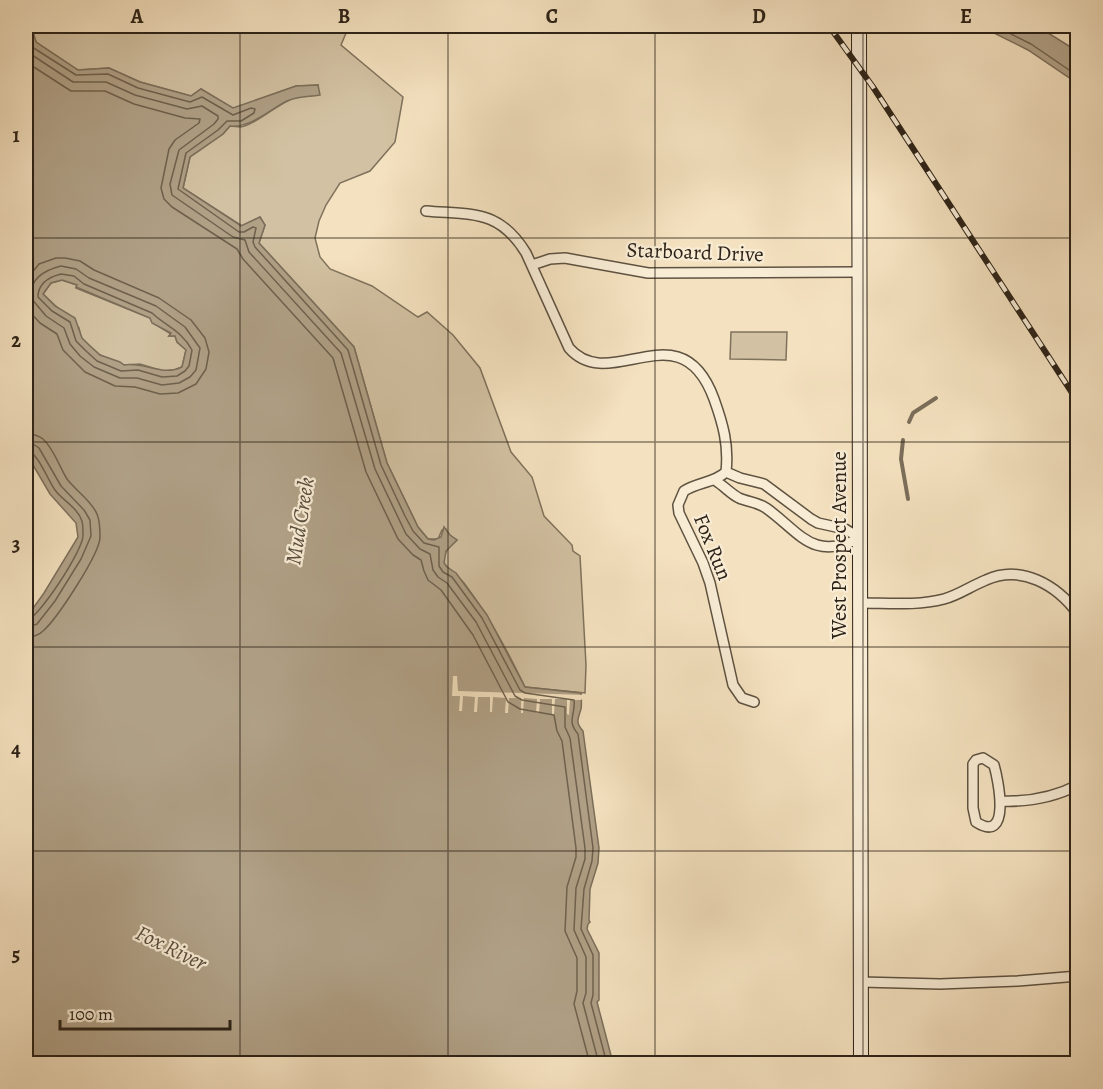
<svg xmlns="http://www.w3.org/2000/svg" width="1103" height="1089" font-family="Alegreya,serif">
  <style>
    .green { fill: #d2c1a2; stroke: #7f725c; stroke-width: 1.5 }
    .water { fill: #b0a086; stroke: #7b6e5a; stroke-width: 1.5; fill-rule: evenodd }
    .pier { fill: #f4e1bf }
    .lines { fill: none; stroke-linecap: round; stroke-linejoin: round }
    .shore { stroke: #6e614e; stroke-width: 1.5 }
    .stream { stroke: #7b6e5a; stroke-width: 4 }
    .minor-casing { stroke: #5e5241; stroke-width: 12 }
    .secondary-casing { stroke: #2c2217; stroke-width: 16 }
    .minor { stroke: #f8ecd5; stroke-width: 9 }
    .secondary { stroke: #f8ecd5; stroke-width: 14 }
    .rail-casing { stroke: #2c2217; stroke-width: 6 }
    .rail { stroke: #f8ecd5; stroke-width: 4; stroke-dasharray: 11; stroke-linecap: butt }
    .grid { fill: none; stroke: #2c2217; stroke-width: 1.5; stroke-opacity: 0.55 }
    .labels { text-anchor: middle; dominant-baseline: central; stroke-width: 4.5; stroke-linejoin: round; paint-order: stroke }
    .street-label { font-size: 21px; fill: #2c2217; stroke: #f8ecd5 }
    .water-label { font-size: 22px; font-style: italic; fill: #5a4e3e; stroke: #f8ecd5 }
    .neatline { fill: none; stroke: #2c2217; stroke-width: 2 }
    .grid-label { font-size: 20px; text-anchor: middle; font-weight: bold; fill: #2c2217 }
  </style>
  <rect width="100%" height="100%" fill="#f4e1bf"/>
  <filter id="stains"><feTurbulence type="fractalNoise" baseFrequency=".00333" numOctaves="4"/><feColorMatrix values="0 0 0 0 .2 0 0 0 0 .09 0 0 0 0 .02 0 0 0 .5 -.17"/></filter>
  <radialGradient id="worn" r=".72"><stop offset=".6" stop-color="#630" stop-opacity="0"/><stop offset="1" stop-color="#630" stop-opacity=".3"/></radialGradient>
  <path class="green" d="M 31,26 L 349,26 L 341,45 L 403,97 L 395,142 L 370,171 L 340,183 L 326,205 L 319,221 L 315,238 L 320,257 L 330,269 L 372,286 L 418,317 L 427,312 L 453,335 L 480,368 L 511,452 L 532,477 L 544,516 L 572,545 L 573,551 L 580,556 L 586,665 L 585,693 L 525,687 C 506,648 490,618 464,583 C 460,578 445,566 444,563 C 442,553 450,546 457,540 L 449,535 L 446,529 L 442,530 L 438,539 L 428,539 L 418,527 L 387,463 L 354,347 L 259,243 L 265,225 L 260,217 L 242,226 L 183,188 L 190,157 L 223,134 L 230,126 C 234,126 237,127 240,127 C 259,125 288,91 311,96 L 318,85 L 296,86 L 233,109 L 201,89 L 191,96 L 140,82 L 109,68 L 78,70 L 36,42 Z
    M 62,280 L 77,285 L 76,288 L 150,318 L 153,323 L 171,334 L 169,336 L 175,336 L 177,342 L 186,350 L 182,367 L 175,370 L 163,371 L 140,364 L 124,365 L 100,355 L 81,338 L 79,328 L 43,294 L 51,283 Z
    M 731,332 L 787,332 L 786,360 L 730,359 Z"/>
  <path class="water" d="M 26,26 L 31,26 L 36,42 L 78,70 L 109,68 L 140,82 L 191,96 L 201,89 L 233,108 L 296,86 L 318,85 L 320,95 C 308,97 299,96 287,101 C 269,110 251,128 230,126 L 223,134 L 190,157 L 183,188 L 241,226 L 260,217 L 265,225 L 259,243 L 354,347 L 387,463 L 418,527 L 428,539 L 434,540 L 441,537 L 444,527 L 450,535 L 457,540 L 446,551 L 444,563 L 447,567 L 456,573 L 487,615 L 525,687 L 581,693 C 581,698 582,704 581,709 C 578,719 575,722 583,731 L 599,848 L 598,863 L 590,889 L 589,920 L 590,922 L 588,924 L 587,929 L 599,953 L 599,1000 L 597,1002 L 613,1063 L 26,1063 L 26,618 L 44,593 L 78,537 L 76,523 L 50,494 L 26,453 ZM 62,280 L 77,285 L 76,287 L 150,318 L 152,323 L 171,333 L 169,336 L 175,336 L 177,342 L 186,350 L 182,367 C 161,377 144,361 124,365 L 120,362 L 100,355 L 89,345 L 82,338 L 75,318 L 55,306 L 43,294 L 51,283 Z
    M 980,26 L 1037,26 L 1077,51 L 1077,83 L 1028,50 Z"/>
  <path class="pier" d="M 453,676 L 457,676 L 458,691 L 584,695 L 584,697 L 581,700 L 570,700 L 569,715 L 567,714 L 567,699 L 555,699 L 554,714 L 552,714 L 552,699 L 540,699 L 539,713 L 536,713 L 537,699 L 524,698 L 523,713 L 521,713 L 521,698 L 509,698 L 508,713 L 505,713 L 506,698 L 493,697 L 492,712 L 490,712 L 490,697 L 478,697 L 477,712 L 474,712 L 475,697 L 463,696 L 462,711 L 459,711 L 460,696 L 452,696 Z"/>
  <g class="lines">
    <path class="shore" d="M 26,26 L 32,47 L 76,75 L 108,74 L 138,88 L 190,102 L 202,97 L 233,115 L 251,108 L 255,109 L 254,113 L 241,121 L 227,121 L 218,130 L 186,153 L 178,189 L 239,232 L 244,232 L 253,227 L 256,228 L 253,242 L 255,247 L 348,350 L 381,465 L 405,516 L 413,531 L 424,543 L 439,547 L 439,566 L 443,572 L 452,577 L 482,618 L 520,690 L 525,693 L 574,700 C 576,715 566,720 578,734 L 593,848 L 592,861 L 584,889 L 581,929 L 593,955 L 593,995 L 591,1003 L 607,1064
      M 995,26 L 1031,44 L 1078,76
      M 26,51 L 73,82 L 106,82 L 135,95 L 187,109 L 202,106 L 218,116 L 218,119 L 214,124 L 179,150 L 170,184 L 172,195 L 233,237 L 245,240 L 249,252 L 341,353 L 375,469 L 406,534 L 420,549 L 430,554 L 433,570 L 438,577 L 447,583 L 476,622 L 515,696 L 522,700 L 565,707 L 565,727 L 570,738 L 585,848 L 585,859 L 576,888 L 574,930 L 586,957 L 586,993 L 583,1003 L 599,1064
      M 26,62 L 71,91 L 105,91 L 134,104 L 185,118 L 200,119 L 199,123 L 175,140 L 169,149 L 161,188 L 164,199 L 172,207 L 237,249 L 243,259 L 333,358 L 366,472 L 398,539 L 413,555 L 421,560 L 424,571 L 428,580 L 441,590 L 473,635 L 508,702 L 520,709 L 554,715 L 557,731 L 562,741 L 576,848 L 576,857 L 567,887 L 565,931 L 577,958 L 577,991 L 574,1004 L 590,1064
      M 61,266 L 76,269 L 89,278 L 156,306 L 185,327 L 200,348 L 196,370 L 190,377 L 179,383 L 162,385 L 137,378 L 120,378 L 94,367 L 80,356 L 70,344 L 64,328 L 46,316 L 31,298 C 29,279 45,270 61,266 Z
      M 61,274 L 74,276 L 84,284 L 152,313 C 167,327 181,330 192,350 L 189,366 L 185,371 L 177,376 L 162,377 L 138,370 L 121,371 L 97,361 L 85,350 L 76,341 L 70,322 L 52,311 L 38,297 C 38,283 49,277 61,274 Z
      M 26,280 L 39,264 L 56,258 L 65,258 L 80,261 L 94,270 L 159,298 L 191,320 L 205,338 L 209,352 L 206,369 L 196,384 L 178,393 L 160,394 L 135,387 L 115,386 L 85,372 L 63,350 L 57,334 L 40,323 L 26,308
      M 26,434 C 32,434 38,435 43,439 C 54,449 59,466 67,479 C 76,491 91,500 97,514 C 100,521 100,530 100,537 C 100,554 56,620 43,631 C 38,636 32,637 26,637
      M 26,443 L 33,444 L 39,448 L 61,486 L 84,510 L 90,520 L 91,536 L 81,559 L 55,601 L 37,624 L 26,628
      M 26,450 C 38,452 47,479 55,490 C 62,500 78,508 82,521 C 83,525 83,531 83,535 C 84,549 38,619 26,621"/>
    <path class="stream" d="M 909,422 L 913,413 L 936,398
      M 903,440 L 901,459 L 908,499"/>
    <defs>
      <path id="minor" d="M 426,211 C 472,215 499,209 526,253 L 569,348 C 611,396 680,307 714,399 C 723,424 729,445 726,472 C 714,483 698,482 684,491 L 678,505 L 679,513 L 703,563 L 710,583 L 733,685 L 742,698 L 754,702
        M 532,265 L 550,259 L 565,258 L 648,273 L 859,272
        M 726,472 L 740,478 L 764,484 L 811,519 L 818,523 L 845,529 L 860,538
        M 716,481 C 724,486 731,494 739,498 C 748,502 757,502 766,508 C 800,532 812,562 860,538
        M 860,603 C 888,603 917,606 944,599 C 959,595 971,586 986,580 C 1021,564 1057,585 1078,614
        M 983,758 L 994,765 C 998,779 1012,845 976,822 L 973,808 L 973,764 L 976,760 Z
        M 1001,801 C 1028,802 1053,798 1078,785
        M 861,982 L 940,984 L 1018,981 L 1078,976"/>
      <path id="secondary" d="M 859,26 L 861,1064"/>
    </defs>
    <use href="#minor" class="minor-casing"/>
    <use href="#secondary" class="secondary-casing"/>
    <use href="#minor" class="minor"/>
    <use href="#secondary" class="secondary"/>
    <defs>
      <path id="rail" d="M 829,26 L 873,87 L 1078,402"/>
    </defs>
    <use href="#rail" class="rail-casing"/>
    <use href="#rail" class="rail"/>
  </g>
  <path class="grid" d="M 240,26 L 240,1064M 448,26 L 448,1064M 655,26 L 655,1064M 863,26 L 863,1064M 26,238 L 1078,238M 26,442 L 1078,442M 26,647 L 1078,647M 26,851 L 1078,851"/>
  <g class="labels">
    <g class="street-label">
      <text transform="translate(695 252) rotate(2)">Starboard Drive</text>
      <text transform="translate(839 545) rotate(-90)">West Prospect Avenue</text>
      <text transform="translate(713 547) rotate(68)">Fox Run</text>
    </g>
    <g class="water-label">
      <text transform="translate(300 521) rotate(-81)">Mud Creek</text>
      <text transform="translate(171 948) rotate(26)">Fox River</text>
    </g>
  </g>
  <rect width="1103" height="1089" fill="none" stroke="#f4e1bf" stroke-width="66"/>
  <path d="M60 1020v9h170v-9" fill="none" stroke="#2c2217" stroke-width="3"/>
  <text x="69" y="1020" font-size="18" fill="#2c2217" stroke="#f8ecd5" stroke-width="4.5" paint-order="stroke">100 m</text>
  <rect x="33" y="33" width="1037" height="1023" class="neatline"/>
  <g class="grid-label">
    <text x="137" y="23">A</text>
    <text x="344" y="23">B</text>
    <text x="552" y="23">C</text>
    <text x="759" y="23">D</text>
    <text x="966" y="23">E</text>
    <text x="16" y="142">1</text>
    <text x="16" y="347">2</text>
    <text x="16" y="551">3</text>
    <text x="16" y="756">4</text>
    <text x="16" y="961">5</text>
  </g>
  <rect width="100%" height="100%" filter="url(#stains)"/>
  <rect width="100%" height="100%" fill="url(#worn)"/>
</svg>
